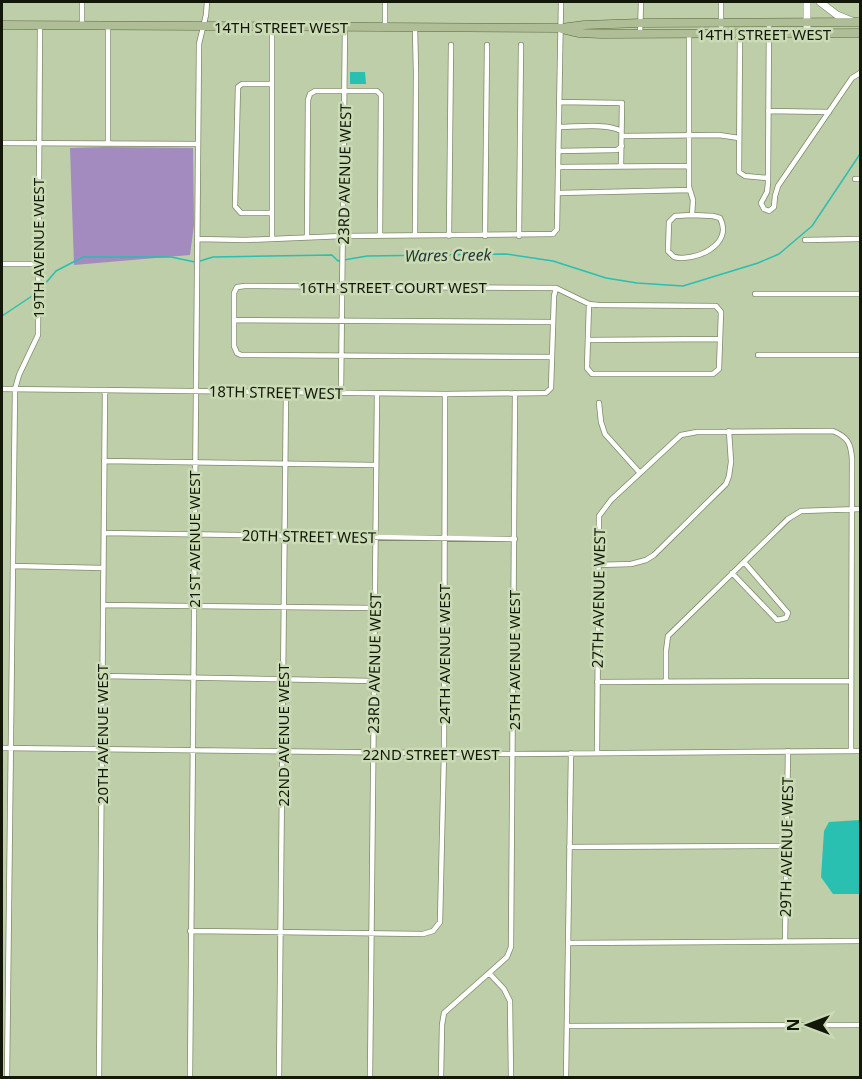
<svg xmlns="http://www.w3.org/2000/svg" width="862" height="1079" font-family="'Noto Sans',sans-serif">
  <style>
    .green { fill: #a38bbf }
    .water { fill: #29bfb1 }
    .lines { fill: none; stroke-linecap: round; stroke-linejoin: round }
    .stream { stroke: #29bfb1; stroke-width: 1.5 }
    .street-casing { stroke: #7d8b68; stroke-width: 6 }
    .secondary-casing { stroke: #7d8b68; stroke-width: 8 }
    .primary-casing { stroke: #566838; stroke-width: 9 }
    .street { stroke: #fff; stroke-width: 4.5 }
    .secondary { stroke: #fff; stroke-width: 7 }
    .primary { stroke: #b0be97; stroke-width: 8 }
    .labels { text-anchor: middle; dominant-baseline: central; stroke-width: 5; stroke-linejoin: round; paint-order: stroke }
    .street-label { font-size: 15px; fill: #121709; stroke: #cbdbb5 }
    .water-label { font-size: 16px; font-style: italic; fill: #233a37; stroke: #cbdbb5 }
  </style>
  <rect width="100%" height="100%" fill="#becea8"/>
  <path class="green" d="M 105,147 L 193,148 L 194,225 L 190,255 L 74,265 L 70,148 Z"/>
  <path class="water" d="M 350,72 L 365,72 L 366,84 L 350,84 Z
    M 860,820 L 860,894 L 833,894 L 821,877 L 824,831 L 829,822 Z"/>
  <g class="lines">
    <path class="stream" d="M 200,261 L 213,257 L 332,255 L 338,261 L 367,256 L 506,254 L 553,261 L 606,278 L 637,283 L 683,286 L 758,263 L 779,254 L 812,226 L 860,154
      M 39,291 L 56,271 L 83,257 L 171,257 L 195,262
      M 2,316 L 35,294"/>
    <defs>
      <path id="street" d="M 769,22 L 768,183 L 767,192 L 761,203 L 764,209 L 769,211 L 774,207 L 775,196 L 778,186 L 852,78 L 860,73
        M 82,26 L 82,2
        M 385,28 L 385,2
        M 640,34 L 641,2
        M 689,34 L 689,187 L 693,200 L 692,215
        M 721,34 L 721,2
        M 740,34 L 739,172 L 745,176 L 768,178
        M 559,102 L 622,103 L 621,166
        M 768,111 L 829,112
        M 559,127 C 574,127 609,123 621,131
        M 622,136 L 719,135 L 739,138
        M 2,143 L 198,144
        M 108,144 L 108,26
        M 558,151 L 617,150 L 622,146
        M 558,167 L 689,166
        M 855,179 L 860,179
        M 558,193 L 690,190
        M 271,213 L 241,213 L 235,206 L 238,87 L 242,84 L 272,84
        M 692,215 L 713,216 L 720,218 C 734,245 695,262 674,257 L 668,251 L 669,222 L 675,216 Z
        M 415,235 L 416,73 L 415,28
        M 449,236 L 451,45
        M 485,236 L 487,45
        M 519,236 L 521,45
        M 307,237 L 308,100 L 310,94 L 315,91 L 377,91 L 381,95 L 380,235
        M 197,239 L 245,240 L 343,236 L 553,234 L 557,229 L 561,2
        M 272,239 L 272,27
        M 805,240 L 860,239
        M 2,264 L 38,264
        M 755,294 L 860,294
        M 234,320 L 553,322
        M 588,340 L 720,339
        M 758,355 L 860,355
        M 552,357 L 241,355 L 237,353 L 234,346 L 234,293 L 237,287 L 245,286 L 556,288 L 589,304 L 598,305 L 716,306 L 721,312 L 719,369 L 713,374 L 592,374 L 587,368 L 589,304
        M 2,389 L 445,394 L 546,393 L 551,388 L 554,296 L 556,288
        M 341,393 L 345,27
        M 599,403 L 601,422 L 605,434 L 640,473
        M 104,461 L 376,465
        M 104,533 L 515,539
        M 598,565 L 631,564 L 646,560 L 654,555 L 726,484 L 729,476 L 731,462 L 729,431
        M 13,566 L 103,568
        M 732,573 L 777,620 L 786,618 L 788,613 L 744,562
        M 103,605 L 375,608
        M 102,676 L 374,681
        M 666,681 L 666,651 L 668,636 L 788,519 L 801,511 L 860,509
        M 597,682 L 850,681
        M 2,748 L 514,754 L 860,751
        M 597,752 L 599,516 L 611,500 L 681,435 L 697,432 L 833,431 C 848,437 851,444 852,459 L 851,751
        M 569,847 L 786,846
        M 190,931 L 423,934 L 433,931 L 440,922 L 444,753 L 445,394
        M 785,942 L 788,751
        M 568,943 L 860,941
        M 489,973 L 504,989 L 510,1001 L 511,1078
        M 567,1026 L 860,1025
        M 7,1078 L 15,389 L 19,375 L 38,335 L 40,26
        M 99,1078 L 105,390
        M 190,1078 L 199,44 L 206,15 L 207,2
        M 279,1078 L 286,392
        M 370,1078 L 377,393
        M 441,1078 L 442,1025 L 444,1013 L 507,957 L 511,947 L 515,393
        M 566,1078 L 571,753"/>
      <path id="secondary" d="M 820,2 L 837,15 L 852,21
        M 807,33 L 807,2"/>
      <path id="primary" d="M 2,25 L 561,28 L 584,25 L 641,23 L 860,22
        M 562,29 L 579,33 L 601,34 L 860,33"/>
    </defs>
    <use href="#street" class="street-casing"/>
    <use href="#secondary" class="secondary-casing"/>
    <use href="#primary" class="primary-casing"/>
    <use href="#street" class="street"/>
    <use href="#secondary" class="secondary"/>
    <use href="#primary" class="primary"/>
  </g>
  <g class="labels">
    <g class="street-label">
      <text x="281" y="27">14TH STREET WEST</text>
      <text x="764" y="34">14TH STREET WEST</text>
      <text transform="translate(344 174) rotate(-89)">23RD AVENUE WEST</text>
      <text transform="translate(38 248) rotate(-90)">19TH AVENUE WEST</text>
      <text x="393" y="287">16TH STREET COURT WEST</text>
      <text transform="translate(276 392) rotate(1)">18TH STREET WEST</text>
      <text transform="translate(309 536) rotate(1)">20TH STREET WEST</text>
      <text transform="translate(194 539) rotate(-90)">21ST AVENUE WEST</text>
      <text transform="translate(598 598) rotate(-89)">27TH AVENUE WEST</text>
      <text transform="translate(444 654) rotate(-90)">24TH AVENUE WEST</text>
      <text transform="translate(514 660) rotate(-90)">25TH AVENUE WEST</text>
      <text transform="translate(374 663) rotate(-89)">23RD AVENUE WEST</text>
      <text transform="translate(102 734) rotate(-90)">20TH AVENUE WEST</text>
      <text transform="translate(283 735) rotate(-90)">22ND AVENUE WEST</text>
      <text x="431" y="754">22ND STREET WEST</text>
      <text transform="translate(786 847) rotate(-89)">29TH AVENUE WEST</text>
    </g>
    <g class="water-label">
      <text transform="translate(448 255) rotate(-1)">Wares Creek</text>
    </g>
  </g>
  <rect width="862" height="1079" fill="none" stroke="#121709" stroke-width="6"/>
  <g transform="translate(808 1025) rotate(270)" stroke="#cbdbb5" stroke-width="4.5" paint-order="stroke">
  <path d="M0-4.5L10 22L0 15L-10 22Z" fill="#121709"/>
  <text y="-9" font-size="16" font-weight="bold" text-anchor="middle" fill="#121709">N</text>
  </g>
</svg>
